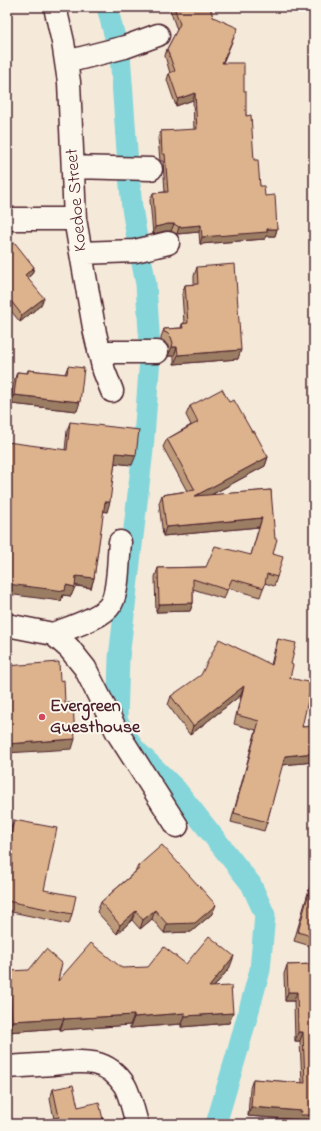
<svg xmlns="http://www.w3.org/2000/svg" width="321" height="1131" font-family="'Indie Flower',sans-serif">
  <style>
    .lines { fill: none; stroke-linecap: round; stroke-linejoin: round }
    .canal { stroke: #84d6db; stroke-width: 21 }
    .minor-casing { stroke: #4a1f2b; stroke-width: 25 }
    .minor { stroke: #fbf7ec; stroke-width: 22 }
    .wall { fill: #bd9a79; stroke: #4a1f2b }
    .shaded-wall { fill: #9a7d63; stroke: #4a1f2b }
    .building { fill: #dcb38d; stroke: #4a1f2b }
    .poi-dot { fill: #d1495b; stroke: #fbf7ec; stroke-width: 1.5 }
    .labels { text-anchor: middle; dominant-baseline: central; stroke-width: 4; stroke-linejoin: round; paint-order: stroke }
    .street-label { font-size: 18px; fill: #4a1f2b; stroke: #fbf7ec }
    .poi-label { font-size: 18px; font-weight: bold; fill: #4a1f2b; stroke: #fbf7ec; text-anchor: start }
  </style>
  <rect width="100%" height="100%" fill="#f5e9d9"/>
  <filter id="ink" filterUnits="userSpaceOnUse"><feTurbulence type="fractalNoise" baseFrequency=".025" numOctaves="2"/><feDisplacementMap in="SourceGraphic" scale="8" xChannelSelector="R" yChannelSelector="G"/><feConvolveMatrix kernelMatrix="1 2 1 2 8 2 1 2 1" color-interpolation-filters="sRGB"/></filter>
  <g filter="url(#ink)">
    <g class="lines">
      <path class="canal" d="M 107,7 L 117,45
        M 120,54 L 128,165
        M 129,175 L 132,208 L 138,244
        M 140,253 L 146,284 L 150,347
        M 150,358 L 143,450 L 119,658 L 117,720 L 134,748 L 176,789 L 251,884 L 265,915 L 260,970 L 238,1050 L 216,1124"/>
      <defs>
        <path id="minor" d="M 55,7 L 63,42 L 69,82 L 75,219 L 95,333 L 104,371 L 112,391
          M 66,62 L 125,47 L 158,35
          M 73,167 L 151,169
          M 7,219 L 75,219
          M 81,253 L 135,251 L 168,243
          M 99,352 L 157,352
          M 7,625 L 53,634 L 69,648 L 85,668 L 117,732 L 177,826
          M 53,634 C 68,628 103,618 111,604 C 119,590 118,559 120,542
          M 7,1067 C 22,1066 38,1065 53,1064 C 82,1061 107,1057 125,1086 C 130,1095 134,1113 137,1124"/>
      </defs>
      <use href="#minor" class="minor-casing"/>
      <use href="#minor" class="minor"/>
    </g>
    <path class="wall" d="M 169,7 L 210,7 L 213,17 L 235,35 L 223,63 L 244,91 L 246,116 L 254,160 L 260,186 L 277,229 L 275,236 L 266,236 L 265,239 L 200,244 L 199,232 L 177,234 L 171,231 L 165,231 L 153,234 L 150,200 L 153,193 L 165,192 L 163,161 L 160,161 L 158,138 L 161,131 L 194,130 L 193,100 L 176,106 L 167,80 L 169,73 L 170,73 L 165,56 L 167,49 L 177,30 Z
      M 7,244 L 34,267 L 32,274 L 28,278 L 41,305 L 20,322 L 7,306 Z
      M 197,267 L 238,359 L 174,364 L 174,356 L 168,356 L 169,352 L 168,346 L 164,341 L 161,340 L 161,337 L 164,329 L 181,328 L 182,324 L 184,323 L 182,294 L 185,285 L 194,284 L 194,276 Z
      M 68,366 L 77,411 L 12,404 L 11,401 L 14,381 L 17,372 L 27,373 L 28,370 L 65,374 Z
      M 229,402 L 252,432 L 268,457 L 265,466 L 211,495 L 271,490 L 273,554 L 277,577 L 274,586 L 265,583 L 260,597 L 228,588 L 224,599 L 193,589 L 193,603 L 190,611 L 156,612 L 155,577 L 158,568 L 206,567 L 251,555 L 259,527 L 163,536 L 159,503 L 162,495 L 187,491 L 163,447 L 167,439 L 191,425 L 186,415 L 190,406 Z
      M 70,422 L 132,465 L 115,463 L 107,512 L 103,511 L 94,578 L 91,588 L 75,586 L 71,596 L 63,595 L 61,601 L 65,450 L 67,431 Z
      M 278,639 L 291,664 L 290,678 L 302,727 L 314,726 L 314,762 L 282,765 L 267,822 L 264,831 L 231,822 L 256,730 L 234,724 L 241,695 L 190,735 L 168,705 L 171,696 L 271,665 L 275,648 Z
      M 14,820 L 44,890 L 72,914 L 69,924 L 7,911 L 7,846 L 10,829 Z
      M 138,866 L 212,914 L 191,932 L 164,933 L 152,919 L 140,929 L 132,920 L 117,934 L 97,912 L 101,902 L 135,872 Z
      M 314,872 L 314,947 L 294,941 Z
      M 186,964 L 230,967 L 214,987 L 233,1013 L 229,1023 L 181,1027 L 181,1024 L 130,1028 L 130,1025 L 60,1030 L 60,1028 L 8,1032 L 7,1018 L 7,976 L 9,971 L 58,981 Z
      M 314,964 L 314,1123 L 297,1124 L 299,1120 L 248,1116 L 250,1088 L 253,1079 L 302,1083 L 300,1041 L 295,1041 L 294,1001 L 285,1001 L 284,974 L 287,965 Z
      M 53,1089 L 78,1107 L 104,1124 L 33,1124 L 54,1119 L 50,1099 Z"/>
    <path class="shaded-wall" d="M 195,93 L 193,100 L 176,106 L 178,99 Z
      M 168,224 L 174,224 L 171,231 L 165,231 L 153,234 L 155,227 Z
      M 201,225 L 199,232 L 177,234 L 179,227 Z
      M 267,229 L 277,229 L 275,236 L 266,236 L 265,239 L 200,244 L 202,237 Z
      M 34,267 L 32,274 L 23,282 L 25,275 Z
      M 44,298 L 41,305 L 20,322 L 22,315 Z
      M 172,347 L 177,347 L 174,356 L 168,356 Z
      M 241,350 L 238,359 L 174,364 L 178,355 Z
      M 14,395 L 80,402 L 77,411 L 11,404 Z
      M 116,453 L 136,455 L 132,465 L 113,463 Z
      M 268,457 L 265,466 L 192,505 L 195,496 Z
      M 105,502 L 110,502 L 107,512 L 101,511 Z
      M 262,518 L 259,527 L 163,536 L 166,527 Z
      M 76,576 L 94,578 L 91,588 L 73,585 Z
      M 7,584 L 66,585 L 75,587 L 71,596 L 63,595 L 61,601 L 7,594 Z
      M 193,603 L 190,611 L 156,612 L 159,604 Z
      M 244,686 L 241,695 L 190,735 L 193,726 Z
      M 75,739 L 72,749 L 7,753 L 7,744 Z
      M 314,753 L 314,762 L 281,765 L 285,756 Z
      M 216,905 L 212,914 L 191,932 L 164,933 L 167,924 Z
      M 155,910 L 152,919 L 140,929 L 143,920 Z
      M 136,911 L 132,920 L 117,934 L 120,925 Z
      M 234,956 L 230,967 L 205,998 L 209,987 Z
      M 288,992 L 297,992 L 294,1001 L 285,1001 Z
      M 185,1013 L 181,1024 L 130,1028 L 134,1017 Z
      M 233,1013 L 229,1023 L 181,1027 L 185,1016 Z
      M 134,1015 L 130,1025 L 60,1030 L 64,1019 Z
      M 64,1018 L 60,1028 L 8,1032 L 12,1021 Z
      M 298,1032 L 303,1032 L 300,1041 L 295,1041 Z
      M 251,1107 L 302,1111 L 314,1115 L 314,1123 L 297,1124 L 299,1120 L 248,1116 Z"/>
    <path class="building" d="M 174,7 L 210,7 L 213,17 L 238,28 L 222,63 L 244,63 L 244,91 L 246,91 L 246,116 L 251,115 L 254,160 L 258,160 L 260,186 L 264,186 L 265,196 L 275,195 L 277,229 L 267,229 L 267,232 L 202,237 L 201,225 L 179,227 L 174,224 L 168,224 L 155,227 L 153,193 L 168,192 L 165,154 L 162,154 L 161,131 L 197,129 L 195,93 L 178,99 L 169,73 L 175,71 L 167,49 L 180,24 Z
      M 15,243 L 34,267 L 25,275 L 44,298 L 22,315 L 7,296 L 7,244 Z
      M 235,264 L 241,350 L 178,355 L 177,347 L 172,347 L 173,343 L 171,337 L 167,333 L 164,332 L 164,329 L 183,328 L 182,324 L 188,323 L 185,285 L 198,284 L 197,267 Z
      M 68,366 L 84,368 L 80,402 L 14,395 L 17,372 L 28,373 L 28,370 L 67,374 Z
      M 222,389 L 229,402 L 234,400 L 252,432 L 254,431 L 268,457 L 195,496 L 271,490 L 275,539 L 277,539 L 273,554 L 283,557 L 277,577 L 267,574 L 264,588 L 232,579 L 227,590 L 193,579 L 193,603 L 159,604 L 158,568 L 206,567 L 215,546 L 251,555 L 262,518 L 166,527 L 162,495 L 195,490 L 167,439 L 198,422 L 190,406 Z
      M 7,400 L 12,401 L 7,436 Z
      M 70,422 L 139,430 L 136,455 L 116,453 L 110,502 L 105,502 L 94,578 L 76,576 L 75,587 L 66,585 L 65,591 L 7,584 L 7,442 L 67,450 Z
      M 219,639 L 272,665 L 278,639 L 296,643 L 291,664 L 293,665 L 290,678 L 312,683 L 302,727 L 314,726 L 314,753 L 285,756 L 267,822 L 234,813 L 259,721 L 237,715 L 244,686 L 193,726 L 171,696 L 201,675 Z
      M 59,662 L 60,681 L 64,680 L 65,703 L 73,703 L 75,739 L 7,744 L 7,666 Z
      M 14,820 L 57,828 L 44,890 L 76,896 L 72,914 L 7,901 L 7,853 Z
      M 162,845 L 216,905 L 195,923 L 167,924 L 155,910 L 143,920 L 136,911 L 120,925 L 101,902 L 140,868 L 138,866 Z
      M 314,874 L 314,937 L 298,932 Z
      M 209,936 L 234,956 L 209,987 L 231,986 L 233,1013 L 185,1016 L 185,1013 L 134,1017 L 134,1015 L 64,1019 L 64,1018 L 12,1021 L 9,971 L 29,970 L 46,949 L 62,963 L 58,981 L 91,943 L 122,968 L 148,967 L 164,947 L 186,964 Z
      M 314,964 L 314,1115 L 300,1115 L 302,1111 L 251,1107 L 253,1079 L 305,1083 L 303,1032 L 298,1032 L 297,992 L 288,992 L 287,965 Z
      M 73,1085 L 78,1107 L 99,1102 L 104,1124 L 33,1124 L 33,1123 L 59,1117 L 53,1089 Z"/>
  </g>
  <circle class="poi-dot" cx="42" cy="717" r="4"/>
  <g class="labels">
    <g class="street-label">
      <text transform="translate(77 200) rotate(-95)">Koedoe Street</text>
    </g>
    <g class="poi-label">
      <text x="50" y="707">Evergreen<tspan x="50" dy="21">Guesthouse</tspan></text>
    </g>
  </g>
  <rect width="321" height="1131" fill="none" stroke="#fbf7ec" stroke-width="24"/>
  <rect x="12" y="12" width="297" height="1107" fill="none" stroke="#4a1f2b" stroke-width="1.5" filter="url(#ink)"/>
</svg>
